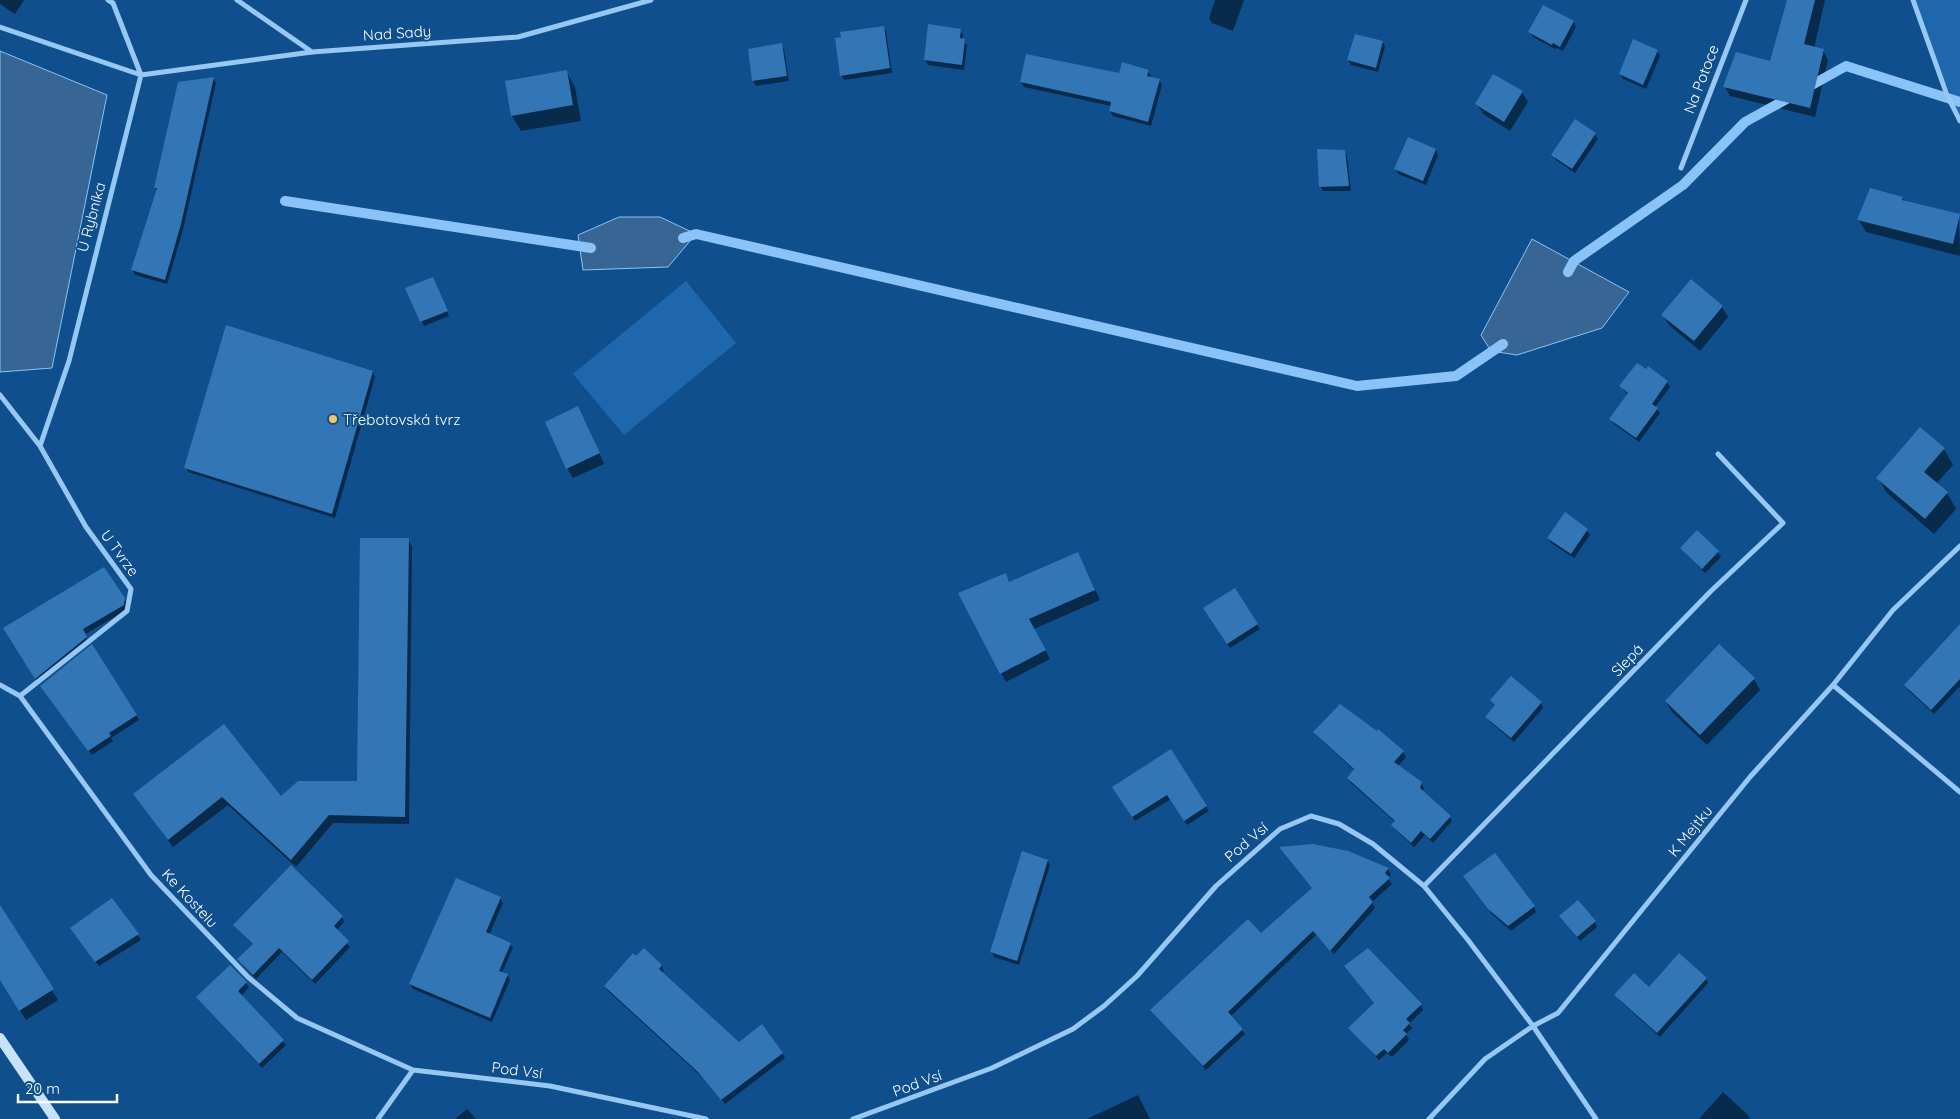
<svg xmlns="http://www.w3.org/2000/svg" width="1960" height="1119" font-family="Quicksand,sans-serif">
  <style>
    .green { fill: #1e67ac }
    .water { fill: #376695; stroke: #89c3f7 }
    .shadow { fill: #0007 }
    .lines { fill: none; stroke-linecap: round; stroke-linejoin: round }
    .stream { stroke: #89c3f7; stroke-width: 10 }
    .building { fill: #3376b6 }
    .street { stroke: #97c7f3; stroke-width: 5 }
    .secondary { stroke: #c7e2fd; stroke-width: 10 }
    .poi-dot { fill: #ffc459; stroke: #0f4f8e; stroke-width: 2 }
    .labels { text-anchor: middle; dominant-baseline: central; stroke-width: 4; stroke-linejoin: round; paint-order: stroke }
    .street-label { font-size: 15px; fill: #fff; stroke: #0f4f8e }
    .poi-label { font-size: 15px; fill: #fff; stroke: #0f4f8e; text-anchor: start }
  </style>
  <rect width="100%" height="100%" fill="#0f4f8e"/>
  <path class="green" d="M 1911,0 L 1960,0 L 1960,117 Z
    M 686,281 L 736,343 L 624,435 L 573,374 Z"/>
  <path class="water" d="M 0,51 L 107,95 L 52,368 L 0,372 Z
    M 619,217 L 660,217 L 696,234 L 668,267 L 583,270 L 578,235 Z
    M 1532,239 L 1629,292 L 1602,328 L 1517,355 L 1491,351 L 1481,335 Z"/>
  <path class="shadow" d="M 0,0 L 24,0 L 15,14 L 0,4 Z
    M 1215,0 L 1244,0 L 1233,31 L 1212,23 L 1209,18 Z
    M 1788,0 L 1825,0 L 1814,48 L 1823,50 L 1828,60 L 1815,117 L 1730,96 L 1725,87 L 1771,62 Z
    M 1573,22 L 1576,27 L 1563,51 L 1556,48 L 1555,49 L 1533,37 L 1530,32 Z
    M 883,27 L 886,32 L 892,73 L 844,80 L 841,75 Z
    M 960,30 L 963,35 L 962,40 L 967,45 L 964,70 L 928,65 L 925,60 Z
    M 1383,42 L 1385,47 L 1378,72 L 1351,65 L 1348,60 Z
    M 781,45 L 784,49 L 789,81 L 756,86 L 753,81 L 749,50 Z
    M 1657,51 L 1660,56 L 1646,89 L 1623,79 L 1620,74 Z
    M 566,71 L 575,87 L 581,121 L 521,131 L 512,116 Z
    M 1148,71 L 1151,76 L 1150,78 L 1159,80 L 1162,85 L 1151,126 L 1113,116 L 1110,111 L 1111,106 L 1024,87 L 1021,82 Z
    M 1494,76 L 1522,92 L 1528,102 L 1510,131 L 1483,114 L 1477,104 Z
    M 214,79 L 216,83 L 183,230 L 167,284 L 135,275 L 132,270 L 157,191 L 155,188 Z
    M 1595,134 L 1598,139 L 1575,173 L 1556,160 L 1553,155 Z
    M 1408,139 L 1436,150 L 1438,155 L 1426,185 L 1398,174 L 1396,169 Z
    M 1344,151 L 1347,156 L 1351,191 L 1323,191 L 1320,186 Z
    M 1870,189 L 1903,198 L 1905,202 L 1959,216 L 1960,256 L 1866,232 L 1858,219 Z
    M 435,283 L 449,316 L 424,326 L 407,289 Z
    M 1722,307 L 1728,317 L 1700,351 L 1669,325 L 1663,315 Z
    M 1648,368 L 1667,382 L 1670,387 L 1655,407 L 1660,413 L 1639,442 L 1614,424 L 1611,419 L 1628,395 L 1621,387 Z
    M 373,372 L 375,377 L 335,518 L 188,472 L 186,467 Z
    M 584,418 L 604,464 L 573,478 L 567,468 Z
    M 1944,449 L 1953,465 L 1936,484 L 1947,493 L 1956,509 L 1934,534 L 1887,493 L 1878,478 Z
    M 1565,514 L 1587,530 L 1590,535 L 1574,558 L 1551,543 L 1548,538 Z
    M 408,539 L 412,547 L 409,824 L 333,823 L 296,867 L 228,805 L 173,847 L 135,795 L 281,798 L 358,783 Z
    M 1682,549 L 1718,552 L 1721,557 L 1705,573 Z
    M 1078,553 L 1100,600 L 1034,629 L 1050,659 L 1006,682 L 1001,673 L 1005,575 L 1010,583 Z
    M 124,599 L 127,604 L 126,610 L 84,635 L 89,642 L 38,683 L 4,628 Z
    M 1205,608 L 1257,624 L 1260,629 L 1230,648 Z
    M 1960,634 L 1960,688 L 1959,687 L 1934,714 L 1908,690 L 1906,685 Z
    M 92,646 L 139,720 L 111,738 L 113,741 L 92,755 L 44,691 Z
    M 1754,679 L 1760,690 L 1707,745 L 1672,712 L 1666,702 Z
    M 1491,700 L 1541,703 L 1543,708 L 1514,742 L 1490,722 L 1487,717 L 1496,707 Z
    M 1314,732 L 1403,752 L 1406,757 L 1398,766 L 1421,783 L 1424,788 L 1422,792 L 1450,817 L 1452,821 L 1433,843 L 1425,835 L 1414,847 L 1396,830 L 1393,825 L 1395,822 L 1351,783 L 1348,778 L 1355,771 L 1317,736 Z
    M 1171,751 L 1209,811 L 1187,825 L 1171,799 L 1135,821 L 1114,787 Z
    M 1348,852 L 1388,869 L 1391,874 L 1388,878 L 1392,884 L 1372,902 L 1375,908 L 1334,954 L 1316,935 L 1230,1017 L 1245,1034 L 1206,1070 L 1155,1015 L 1261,935 L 1312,889 Z
    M 1048,861 L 1050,865 L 1019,965 L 994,957 L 992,952 Z
    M 1468,881 L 1534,907 L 1536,912 L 1511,931 L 1492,914 Z
    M 500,898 L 503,903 L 489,935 L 510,944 L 513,948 L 502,973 L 507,975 L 510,980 L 492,1022 L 413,989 L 410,984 Z
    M 111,899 L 141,940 L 99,966 L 75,934 Z
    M 0,907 L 58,1000 L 26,1020 L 0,979 Z
    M 1560,916 L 1595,922 L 1597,927 L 1580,941 Z
    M 342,917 L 344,922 L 336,931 L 350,947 L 315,984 L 282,952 L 256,979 L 238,959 L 253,945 L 235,926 Z
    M 644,950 L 662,966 L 664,971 L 662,973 L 739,1043 L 782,1053 L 785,1058 L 725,1104 L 702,1077 L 608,991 L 605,986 Z
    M 1345,967 L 1421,1005 L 1423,1010 L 1409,1024 L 1412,1028 L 1406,1034 L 1409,1040 L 1392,1057 L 1387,1053 L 1379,1060 L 1350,1028 L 1375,1004 Z
    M 1706,978 L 1708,983 L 1660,1037 L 1619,1000 L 1616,995 Z
    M 246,983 L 249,987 L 241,996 L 286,1045 L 262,1068 L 201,1002 Z
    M 1723,1092 L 1747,1114 L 1750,1119 L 1699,1119 Z
    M 1138,1095 L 1150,1119 L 1087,1119 Z
    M 467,1109 L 476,1119 L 455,1119 Z"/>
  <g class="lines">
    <path class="stream" d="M 285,201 L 591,248
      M 683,238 L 696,234 L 1357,386 L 1456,376 L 1503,344
      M 1568,272 L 1574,261 L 1683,185 L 1745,122 L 1846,66 L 1960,102"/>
  </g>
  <path class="building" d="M 1787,0 L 1815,0 L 1804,44 L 1824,49 L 1810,108 L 1723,87 L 1736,52 L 1770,61 Z
    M 1543,5 L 1574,21 L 1560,47 L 1553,43 L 1552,45 L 1528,32 Z
    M 928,24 L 961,29 L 960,38 L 965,39 L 962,65 L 924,60 Z
    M 884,26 L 890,68 L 840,76 L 835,38 L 841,37 L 840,32 Z
    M 1355,34 L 1383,41 L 1376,68 L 1347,60 Z
    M 1633,39 L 1658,50 L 1643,85 L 1619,74 Z
    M 782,43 L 787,76 L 752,81 L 748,49 Z
    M 1026,54 L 1119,73 L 1122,62 L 1149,70 L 1147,76 L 1160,79 L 1148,122 L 1109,111 L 1111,102 L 1020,82 Z
    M 567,70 L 573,105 L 511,116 L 505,81 Z
    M 1493,74 L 1523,91 L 1504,122 L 1475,104 Z
    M 214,77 L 181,224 L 165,280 L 131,270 L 157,188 L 154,188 L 178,82 Z
    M 1575,119 L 1596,133 L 1572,169 L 1551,155 Z
    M 1408,137 L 1436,149 L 1423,181 L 1394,169 Z
    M 1317,149 L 1345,150 L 1349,186 L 1319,187 Z
    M 1870,188 L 1903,197 L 1902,200 L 1960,214 L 1953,244 L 1857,220 Z
    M 433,277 L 448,311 L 420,322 L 405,288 Z
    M 1691,279 L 1723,306 L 1694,341 L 1661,315 Z
    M 226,325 L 373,371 L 332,514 L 184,468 Z
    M 1637,363 L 1646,369 L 1648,366 L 1668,381 L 1652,404 L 1658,408 L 1636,438 L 1609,419 L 1628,393 L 1619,386 Z
    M 578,406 L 600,453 L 566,469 L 545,422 Z
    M 1920,427 L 1945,448 L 1924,472 L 1948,492 L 1925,519 L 1876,478 Z
    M 1565,512 L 1588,529 L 1571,554 L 1547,538 Z
    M 1697,530 L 1719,551 L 1702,569 L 1680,548 Z
    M 360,538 L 409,538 L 405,817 L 329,815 L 291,860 L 222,797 L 168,840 L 133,794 L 224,724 L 281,796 L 298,781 L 357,781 Z
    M 1078,552 L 1095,590 L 1029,619 L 1046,650 L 1000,674 L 958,593 L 1006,573 L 1009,582 Z
    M 104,567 L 125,598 L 124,605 L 83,629 L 87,637 L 35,679 L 3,628 Z
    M 1235,588 L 1258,624 L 1227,644 L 1203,608 Z
    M 1960,624 L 1960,679 L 1931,710 L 1904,685 Z
    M 92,644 L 137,715 L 109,733 L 111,736 L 88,751 L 40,686 Z
    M 1719,644 L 1755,678 L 1700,735 L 1665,701 Z
    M 1511,676 L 1542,702 L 1511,738 L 1485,717 L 1495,705 L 1490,700 Z
    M 1340,704 L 1377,731 L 1378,729 L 1404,751 L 1394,762 L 1422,782 L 1420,788 L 1451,816 L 1430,839 L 1421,831 L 1411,843 L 1391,825 L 1395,821 L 1347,778 L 1354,769 L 1313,732 Z
    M 1171,749 L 1207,806 L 1184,821 L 1167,795 L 1132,817 L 1112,787 Z
    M 1313,844 L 1348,851 L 1389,868 L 1385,873 L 1390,878 L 1369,897 L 1373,902 L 1330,951 L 1313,931 L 1228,1012 L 1243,1029 L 1203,1066 L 1150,1010 L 1248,919 L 1261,933 L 1312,888 L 1279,847 Z
    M 1022,851 L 1048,860 L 1017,961 L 990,952 Z
    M 1495,853 L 1535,906 L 1508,926 L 1488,909 L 1463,876 Z
    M 291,865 L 343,916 L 334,926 L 349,941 L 312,980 L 279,948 L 253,975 L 237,959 L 253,944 L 233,925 Z
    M 456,878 L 501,897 L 486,932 L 511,943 L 499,971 L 508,974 L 490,1018 L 409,984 Z
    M 112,898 L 139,934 L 95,962 L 70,928 Z
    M 1578,900 L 1596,921 L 1577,937 L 1559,916 Z
    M 0,905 L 54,989 L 19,1011 L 0,980 Z
    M 644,948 L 662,965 L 659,969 L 739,1042 L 762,1024 L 783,1053 L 721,1100 L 698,1072 L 604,986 L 633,953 L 636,956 Z
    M 1368,948 L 1422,1004 L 1406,1019 L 1410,1023 L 1403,1030 L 1407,1034 L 1388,1053 L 1384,1049 L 1376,1056 L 1348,1028 L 1374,1003 L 1344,966 Z
    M 1679,953 L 1707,978 L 1657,1033 L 1614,995 L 1634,973 L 1649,987 Z
    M 230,965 L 247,982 L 238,991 L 284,1040 L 259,1064 L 196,997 Z"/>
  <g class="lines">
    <path class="street" d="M 108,0 L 113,3 L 141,75
      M 237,0 L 312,52
      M 1913,0 L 1947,95 L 1960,121
      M 0,27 L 141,75 L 312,52 L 518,37 L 651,0
      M 1681,168 L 1746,0
      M 0,395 L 40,446 L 86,527 L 131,589 L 127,611 L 20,696
      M 40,446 L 69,361 L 141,75
      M 0,685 L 20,696 L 151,875 L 248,977 L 297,1018 L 413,1070 L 550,1086 L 706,1119
      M 1833,685 L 1960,792
      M 1424,886 L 1711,591 L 1783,523 L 1718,454
      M 378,1119 L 413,1070
      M 853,1119 L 992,1068 L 1073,1029 L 1104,1006 L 1137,976 L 1216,886 L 1280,829 L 1311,816 L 1339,824 L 1373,844 L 1424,886 L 1468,940 L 1533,1026 L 1596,1119
      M 1429,1119 L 1485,1059 L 1533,1026 L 1558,1013 L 1750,777 L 1833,685 L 1893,610 L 1960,546"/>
    <path class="secondary" d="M 0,1038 L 55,1119"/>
  </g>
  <circle class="poi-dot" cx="333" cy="419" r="5"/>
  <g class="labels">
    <g class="street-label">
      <text transform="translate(397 33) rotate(-4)">Nad Sady</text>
      <text transform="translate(1701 79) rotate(-69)">Na Potoce</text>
      <text transform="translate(91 217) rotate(-75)">U Rybníka</text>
      <text transform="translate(120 553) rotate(54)">U Tvrze</text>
      <text transform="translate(1627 660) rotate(-46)">Slepá</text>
      <text transform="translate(1690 831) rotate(-51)">K Mejtku</text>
      <text transform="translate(1246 842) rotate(-41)">Pod Vsí</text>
      <text transform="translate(190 898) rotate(47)">Ke Kostelu</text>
      <text transform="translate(517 1070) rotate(7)">Pod Vsí</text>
      <text transform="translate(917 1083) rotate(-20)">Pod Vsí</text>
    </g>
    <g class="poi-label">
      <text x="343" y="419">Třebotovská tvrz</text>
    </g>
  </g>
  <path d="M18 1094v8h99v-8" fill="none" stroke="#ffffff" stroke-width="2.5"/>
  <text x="25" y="1094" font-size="15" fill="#ffffff" stroke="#0f4f8e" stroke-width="4" paint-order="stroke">20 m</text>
</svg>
